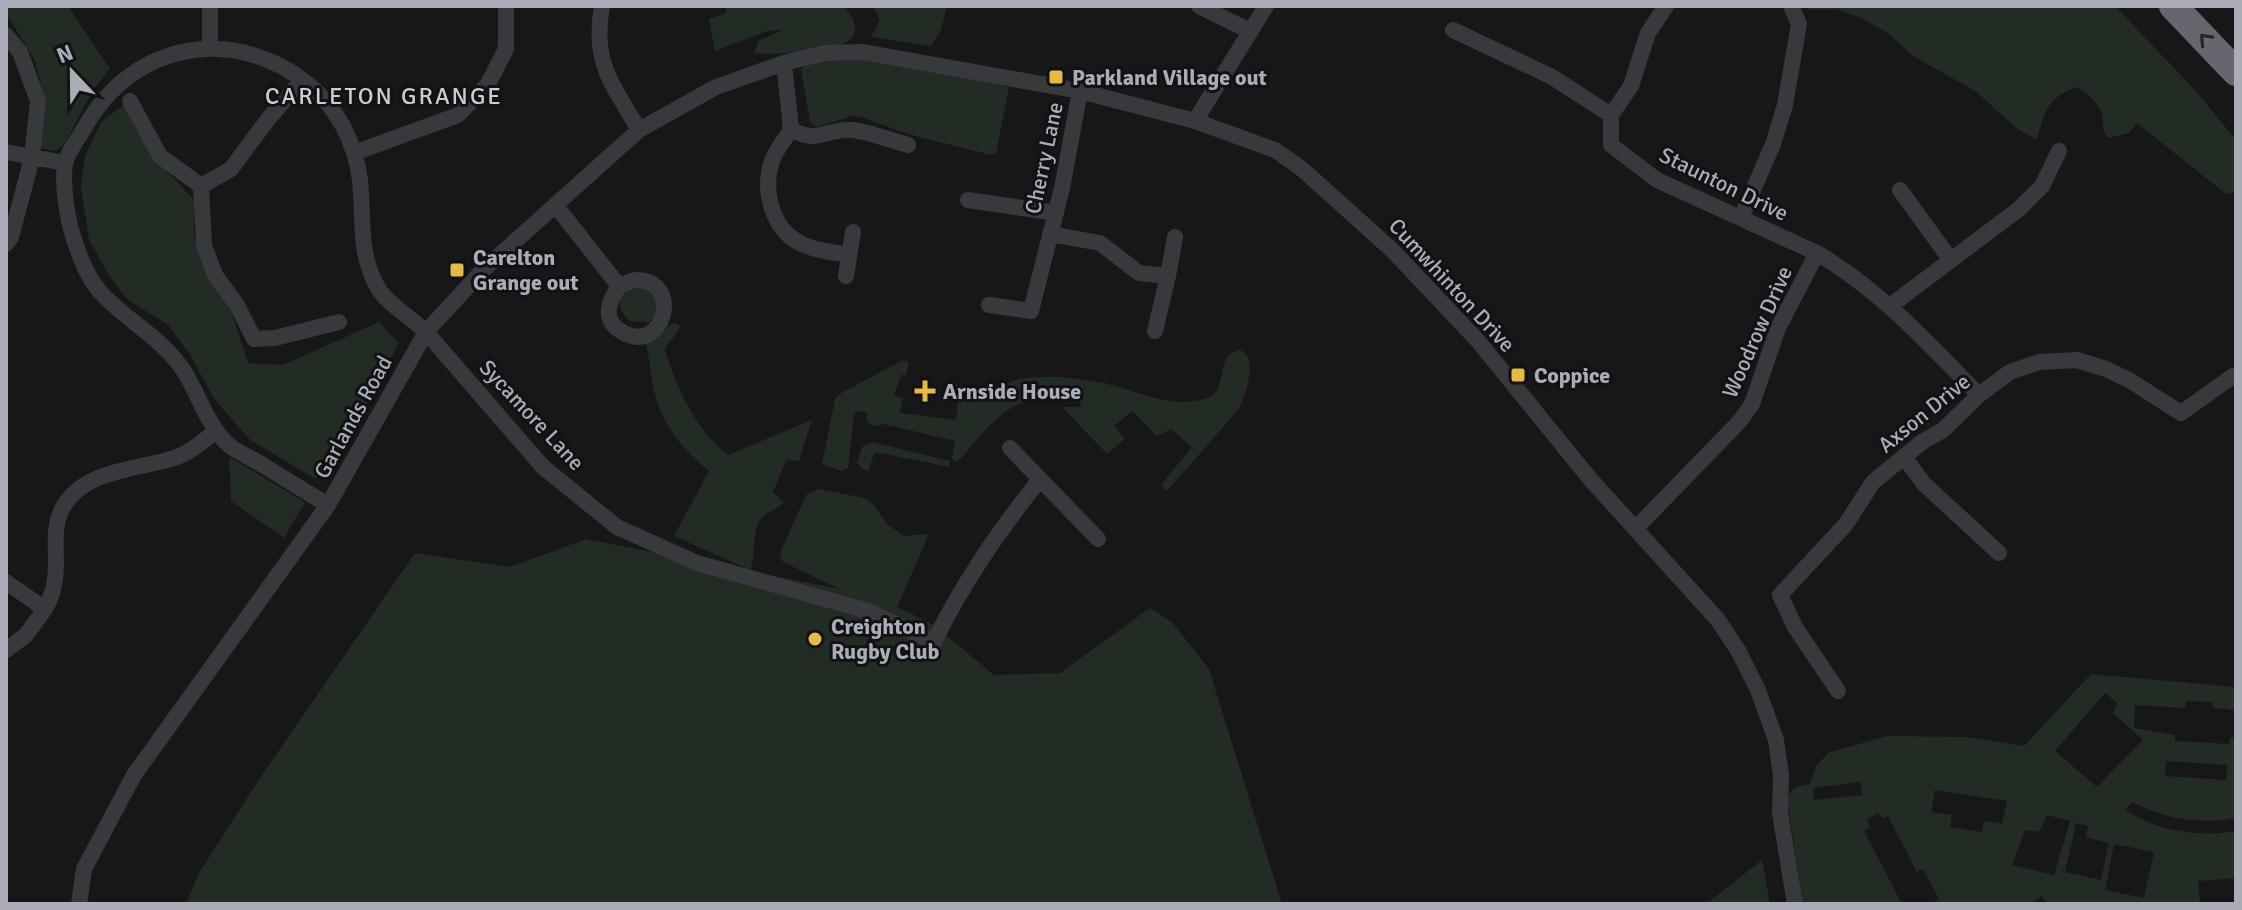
<svg xmlns="http://www.w3.org/2000/svg" width="2242" height="910" font-family="Signika,sans-serif">
  <style>
    .green { fill: #232b25; fill-rule: evenodd }
    .lines { fill: none; stroke-linecap: round; stroke-linejoin: round }
    .minor { stroke: #38393d; stroke-width: 16 }
    .motorway { stroke: #65666e; stroke-width: 28 }
    .oneway { stroke: #27272a }
    .poi-dot { fill: #e4bb44; stroke: #121214; stroke-width: 3 }
    .labels { text-anchor: middle; dominant-baseline: central; stroke-width: 6; stroke-linejoin: round; paint-order: stroke }
    .poi-label { font-size: 22px; font-weight: bold; fill: #aaadb8; stroke: #121214; text-anchor: start }
    .street-label { font-size: 22px; fill: #aaadb8; stroke: #121214 }
    .neighbourhood-label { font-size: 24px; letter-spacing: 2px; fill: #cbccd4; stroke: #121214 }
  </style>
  <rect width="100%" height="100%" fill="#171719"/>
  <path class="green" d="M 6,6 L 68,6 L 110,69 L 93,90 L 64,145 L 55,151 L 40,148 L 46,104 L 35,61 L 6,13 Z
    M 726,6 L 842,6 C 850,13 853,16 855,26 C 861,56 775,53 754,54 L 758,41 L 785,29 L 767,31 L 715,51 L 709,19 L 726,13 Z
    M 872,6 L 947,6 L 941,30 L 931,46 L 871,37 L 880,19 Z
    M 1802,6 L 2115,6 L 2195,90 L 2236,140 L 2236,191 L 2226,194 L 2137,123 L 2129,133 L 2108,138 C 2100,127 2105,123 2101,112 C 2097,101 2087,94 2077,87 C 2047,98 2045,110 2037,140 L 2019,130 L 1975,91 L 1913,56 L 1888,33 L 1861,18 L 1837,9 L 1812,10 Z
    M 880,57 L 1009,87 L 996,153 L 991,155 L 911,135 L 861,117 L 852,116 L 817,127 L 810,122 L 801,70 C 819,51 855,57 880,57 Z
    M 126,103 L 155,158 L 194,200 L 194,237 L 206,270 L 230,307 L 248,363 L 283,365 L 379,322 L 399,343 L 328,476 L 314,478 L 249,439 L 215,400 L 189,353 L 168,325 L 127,299 L 110,277 L 89,240 L 81,188 L 85,156 L 101,122 Z
    M 628,283 L 660,287 L 656,317 L 648,322 L 630,321 C 616,308 617,298 628,283 Z
    M 674,323 L 680,326 C 677,336 669,340 665,349 C 676,388 696,430 728,455 L 812,420 L 799,461 L 788,460 L 785,463 L 773,492 L 784,502 C 778,509 769,511 762,518 C 750,531 757,554 750,570 L 674,536 L 709,471 C 685,452 662,425 655,394 C 651,378 650,360 646,344 L 650,338 Z
    M 1241,350 L 1248,357 L 1250,370 L 1247,389 L 1239,409 L 1167,491 L 1161,485 L 1192,447 L 1171,429 L 1157,436 L 1132,411 L 1114,426 L 1125,439 L 1107,454 L 1062,407 L 1082,407 L 1077,399 C 1026,396 1012,400 977,439 C 969,447 966,456 956,462 L 952,459 L 955,441 L 883,424 L 874,426 L 867,422 L 867,412 L 858,411 L 854,415 L 848,468 L 841,471 L 822,464 L 835,399 L 841,393 L 903,360 L 909,362 L 906,375 L 901,375 L 894,395 L 903,398 L 900,413 L 956,420 L 959,392 L 955,391 L 955,384 C 965,386 976,393 985,393 C 993,393 1004,384 1013,381 C 1038,374 1067,377 1092,381 C 1130,386 1165,410 1205,399 C 1231,392 1212,354 1241,350 Z
    M 872,442 L 950,461 L 949,467 L 880,453 L 874,453 L 869,470 L 864,470 L 857,463 L 862,447 Z
    M 229,457 L 305,502 L 284,538 L 231,501 Z
    M 819,489 L 864,498 L 874,505 L 888,525 L 904,536 L 929,534 L 897,607 L 934,625 L 994,675 L 1060,673 L 1150,608 L 1172,622 L 1209,669 L 1282,904 L 186,904 L 199,873 L 258,781 L 415,553 L 510,567 L 586,539 L 840,589 L 787,564 L 782,561 L 780,553 L 806,495 Z
    M 2091,674 L 2236,687 L 2236,710 L 2213,708 L 2213,702 L 2186,701 L 2185,708 L 2135,705 L 2134,728 L 2175,735 L 2175,741 L 2229,744 L 2230,738 L 2236,738 L 2236,818 C 2198,825 2167,819 2132,802 L 2126,810 C 2158,832 2199,837 2236,831 L 2236,878 L 2198,881 L 2200,904 L 2048,904 L 2041,896 L 2031,904 L 1931,904 L 1939,899 L 1923,869 L 1917,872 L 1888,816 L 1883,818 L 1878,813 L 1867,819 L 1870,827 L 1864,831 L 1902,904 L 1803,904 L 1787,800 C 1792,787 1797,786 1810,784 L 1816,766 L 1828,753 L 1886,736 L 1967,737 L 2024,746 ZM 2105,693 L 2117,703 L 2113,713 L 2143,740 L 2097,787 L 2055,751 ZM 2166,761 L 2227,765 L 2226,780 L 2165,776 ZM 1860,782 L 1862,795 L 1814,800 L 1813,788 ZM 1935,790 L 2007,801 L 2002,824 L 1984,821 L 1982,832 L 1950,827 L 1952,815 L 1931,812 ZM 2047,815 L 2070,821 L 2054,875 L 2012,865 L 2025,830 L 2039,832 ZM 2076,823 L 2088,826 L 2086,837 L 2109,843 L 2101,880 L 2065,872 ZM 2114,844 L 2154,852 L 2144,898 L 2105,890 Z
    M 1762,860 L 1770,904 L 1706,904 Z"/>
  <g class="lines">
    <path class="minor" d="M 210,6 L 210,49
      M 602,6 C 592,63 612,83 639,130
      M 1199,6 L 1250,31
      M 1453,30 L 1552,77 L 1611,115 L 1611,145 L 1657,180 L 1817,253 C 1880,290 1929,344 1979,395
      M 6,35 L 20,52 L 38,101 L 32,158 L 11,237 L 6,244
      M 784,63 L 791,129 C 785,140 776,149 772,161 C 762,190 772,229 800,243 C 815,251 833,252 849,255
      M 302,80 L 269,118 L 231,169 L 201,186 L 204,245 L 215,275 L 237,305 L 254,339 L 275,338 L 339,322
      M 130,101 L 160,156 L 201,186
      M 1611,115 L 1631,86 L 1648,33 L 1666,6
      M 1195,121 L 1266,6
      M 791,129 C 817,145 827,128 852,130 C 867,131 892,141 908,145
      M 6,152 L 65,163
      M 354,153 L 458,115 L 488,84 L 506,49 L 506,6
      M 1900,190 L 1950,259
      M 968,200 L 1056,213
      M 556,206 L 619,286 C 624,284 632,280 637,280 C 683,281 664,354 624,333 C 601,321 608,302 619,286
      M 1741,218 L 1773,144 L 1785,105 L 1799,24 L 1791,6
      M 1050,234 L 1100,243 L 1139,273 L 1168,276 L 1175,237
      M 846,276 L 853,232
      M 989,305 L 1031,311 L 1062,188 L 1080,91
      M 1890,306 L 2019,209 L 2042,186 L 2059,151
      M 1155,331 L 1168,276
      M 1010,448 L 1098,539
      M 1904,457 L 1924,484 L 1999,553
      M 328,505 C 306,492 284,478 261,464 C 251,458 239,453 230,446 C 205,425 198,389 179,364 C 157,336 127,320 103,295 C 88,280 79,256 73,236 C 67,218 62,183 65,164 C 67,152 79,138 85,127 C 134,39 241,23 316,91 C 344,117 360,156 361,194 C 363,227 360,257 378,288 C 387,304 411,317 426,332 L 543,467 L 617,527 L 697,563 L 868,611 L 934,642 C 963,582 999,531 1040,479
      M 1635,529 L 1740,421 L 1752,404 L 1778,328 L 1817,253
      M 6,582 L 45,609 C 67,571 46,538 63,507 C 85,469 137,470 174,458 C 190,453 203,441 216,431
      M 6,650 L 26,635 L 45,609
      M 1838,691 L 1795,627 L 1780,595 L 1846,524 L 1873,482 L 1922,442 L 1943,430 L 1979,395 L 2010,372 L 2039,362 L 2077,360 L 2106,369 L 2129,380 L 2181,413 L 2233,376
      M 79,904 L 84,869 L 134,775 L 328,505 L 426,332 L 483,270 L 639,130 L 716,87 L 784,63 L 825,53 L 863,52 L 1080,91 L 1195,121 L 1275,150 L 1302,169 L 1392,250 L 1478,341 L 1591,480 L 1718,620 L 1739,652 L 1758,690 L 1776,740 L 1781,775 L 1780,813 L 1795,904"/>
    <path class="motorway" d="M 2173,6 L 2236,72"/>
  </g>
  <defs><path id="oneway-chevron" d="M-2-3.5L2.5 0L-2 3.5" fill="none" stroke-width="1.6" stroke-linecap="round" stroke-linejoin="round" transform="scale(2)"/></defs>
  <use class="oneway" href="#oneway-chevron" transform="translate(2205 39) rotate(-133)"/>
  <g class="poi-dot">
    <rect x="1048" y="69" width="16" height="16" rx="4"/>
    <rect x="449" y="262" width="16" height="16" rx="4"/>
    <rect x="1510" y="367" width="16" height="16" rx="4"/>
    <path d="M921 379h8v8h8v8h-8v8h-8v-8h-8v-8h8z"/>
    <circle cx="815" cy="639" r="8"/>
  </g>
  <g class="labels">
    <g class="poi-label">
      <text x="1072" y="77">Parkland Village out</text>
      <text x="473" y="257">Carelton<tspan x="473" dy="25">Grange out</tspan></text>
      <text x="1534" y="375">Coppice</text>
      <text x="943" y="391">Arnside House</text>
      <text x="831" y="626">Creighton<tspan x="831" dy="25">Rugby Club</tspan></text>
    </g>
    <g class="street-label">
      <text transform="translate(1044 158) rotate(-78)">Cherry Lane</text>
      <text transform="translate(1724 184) rotate(26)">Staunton Drive</text>
      <text transform="translate(1452 285) rotate(47)">Cumwhinton Drive</text>
      <text transform="translate(1757 332) rotate(-66)">Woodrow Drive</text>
      <text transform="translate(1924 413) rotate(-39)">Axson Drive</text>
      <text transform="translate(532 415) rotate(47)">Sycamore Lane</text>
      <text transform="translate(353 417) rotate(-61)">Garlands Road</text>
    </g>
    <g class="neighbourhood-label">
      <text x="384" y="96">CARLETON GRANGE</text>
    </g>
  </g>
  <rect width="2242" height="910" fill="none" stroke="#aaadb8" stroke-width="16"/>
  <g transform="translate(72 72) rotate(338)" stroke="#121214" stroke-width="6" paint-order="stroke">
  <path d="M0-6L14 30L0 20L-14 30Z" fill="#aaadb8"/>
  <text y="-12" font-size="22" font-weight="bold" text-anchor="middle" fill="#aaadb8">N</text>
  </g>
</svg>
